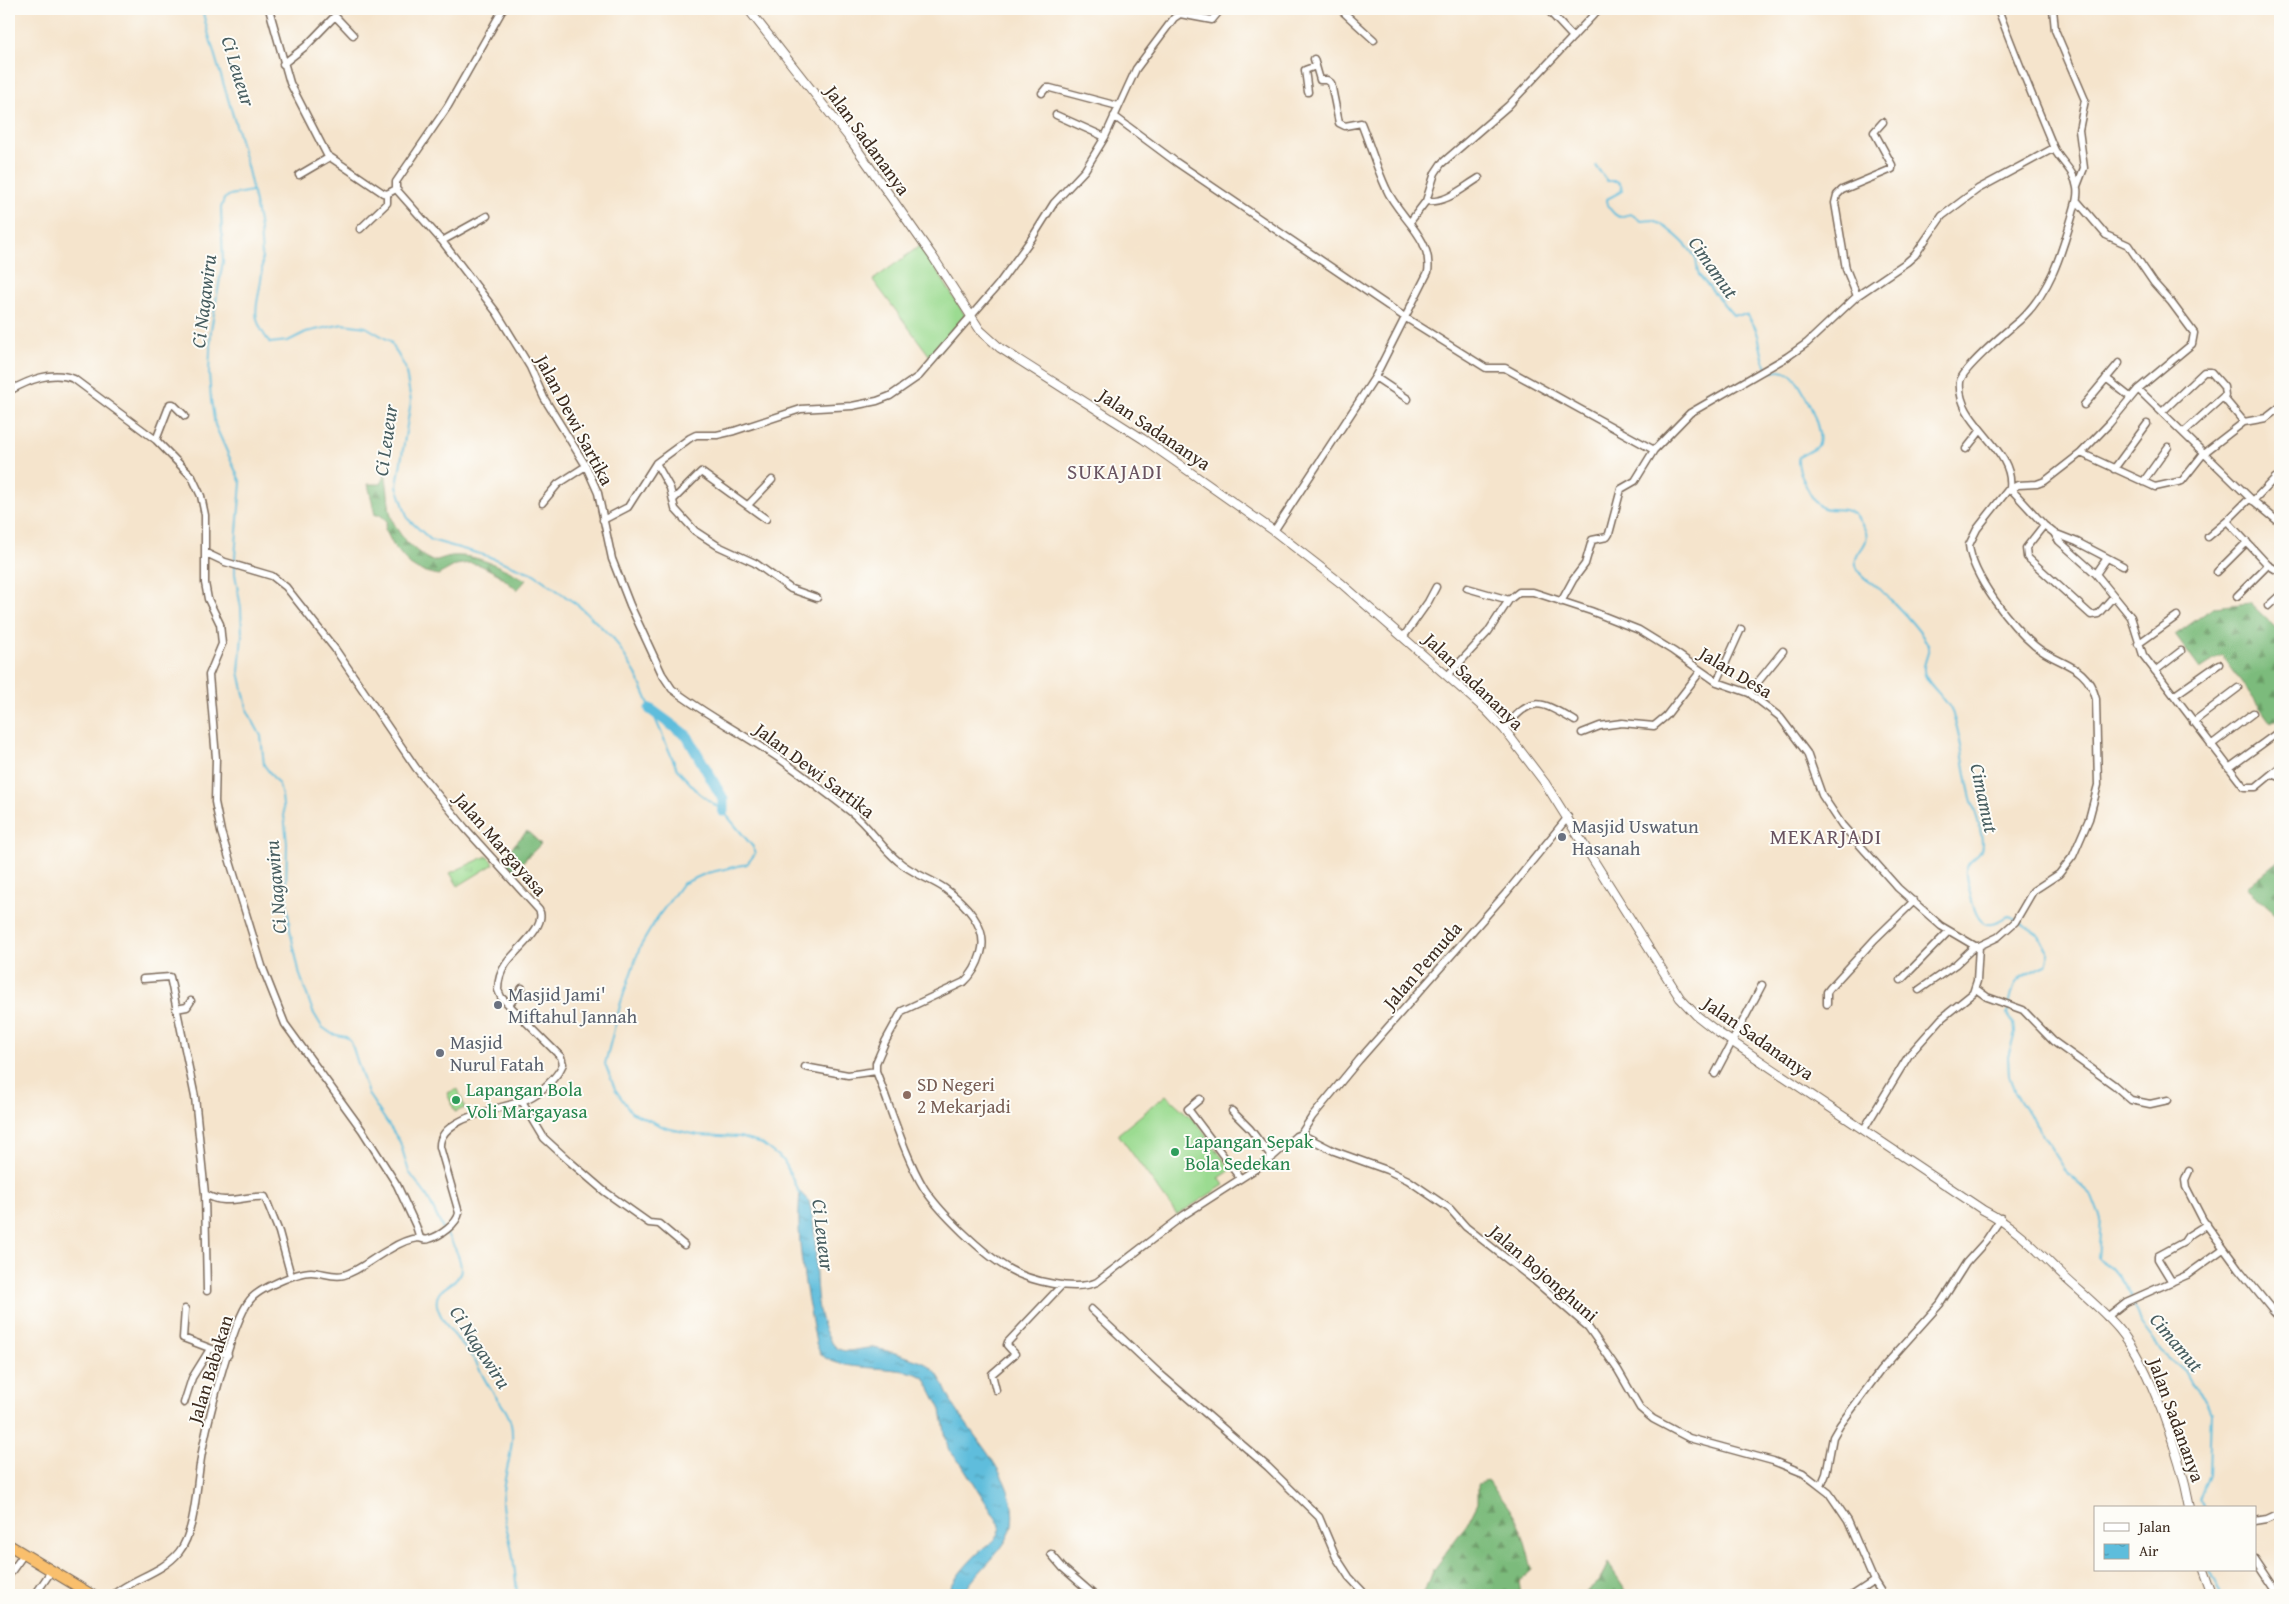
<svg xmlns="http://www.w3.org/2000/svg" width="2289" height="1604" font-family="'Gentium Book Plus',serif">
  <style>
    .grass { fill: url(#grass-tufts); stroke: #6b8258 }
    .forest { fill: url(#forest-firs); stroke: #5c724c }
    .pitch { fill: #9bdb91; stroke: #6b8258 }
    .water { fill: url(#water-ripples); stroke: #4c747d }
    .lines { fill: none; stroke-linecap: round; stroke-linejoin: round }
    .stream { stroke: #5ebddc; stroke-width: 2 }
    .river { stroke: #5ebddc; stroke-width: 11 }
    .minor-casing { stroke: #7c6b5b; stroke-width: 9 }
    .tertiary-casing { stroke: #7c6b5b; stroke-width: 10 }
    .trunk-casing { stroke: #7c6b5b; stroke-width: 12 }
    .minor { stroke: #fff; stroke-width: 6 }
    .tertiary { stroke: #fff; stroke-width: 8 }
    .trunk { stroke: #f9bf6d; stroke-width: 10 }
    .worship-dot { fill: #6b7280; stroke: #fdfcf7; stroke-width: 2 }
    .education-dot { fill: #8d6e63; stroke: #fdfcf7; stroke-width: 2 }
    .leisure-dot { fill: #2e9e5b; stroke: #fdfcf7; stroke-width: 2 }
    .labels { text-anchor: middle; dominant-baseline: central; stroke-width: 4; stroke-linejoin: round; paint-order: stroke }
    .street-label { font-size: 19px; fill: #3b2a1e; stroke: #fdfcf7 }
    .worship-label { font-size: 19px; fill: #5b616d; stroke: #fdfcf7; text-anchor: start }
    .education-label { font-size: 19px; fill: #785e54; stroke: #fdfcf7; text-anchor: start }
    .leisure-label { font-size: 19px; fill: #27864d; stroke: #fdfcf7; text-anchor: start }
    .water-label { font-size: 20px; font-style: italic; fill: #475d60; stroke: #fdfcf7 }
    .quarter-label { font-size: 21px; letter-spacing: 1px; fill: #695360; stroke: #fdfcf7 }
  </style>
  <defs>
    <pattern id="grass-tufts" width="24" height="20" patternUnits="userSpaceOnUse" patternTransform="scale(1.25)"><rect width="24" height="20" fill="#9bdb91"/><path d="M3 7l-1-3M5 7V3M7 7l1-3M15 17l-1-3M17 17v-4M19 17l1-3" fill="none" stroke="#86bc7d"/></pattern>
    <pattern id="forest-firs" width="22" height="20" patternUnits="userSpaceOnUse" patternTransform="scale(1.25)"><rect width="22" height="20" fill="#7cbb7b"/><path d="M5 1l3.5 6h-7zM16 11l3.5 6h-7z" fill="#679864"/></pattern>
    <pattern id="water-ripples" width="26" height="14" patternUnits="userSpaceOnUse" patternTransform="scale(1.25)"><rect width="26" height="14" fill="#5ebddc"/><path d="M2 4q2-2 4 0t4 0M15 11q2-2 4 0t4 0" fill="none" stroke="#4f9ab2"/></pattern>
  </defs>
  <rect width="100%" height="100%" fill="#fdfcf7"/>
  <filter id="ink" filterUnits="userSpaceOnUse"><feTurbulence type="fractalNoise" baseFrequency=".02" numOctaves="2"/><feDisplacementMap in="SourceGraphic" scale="10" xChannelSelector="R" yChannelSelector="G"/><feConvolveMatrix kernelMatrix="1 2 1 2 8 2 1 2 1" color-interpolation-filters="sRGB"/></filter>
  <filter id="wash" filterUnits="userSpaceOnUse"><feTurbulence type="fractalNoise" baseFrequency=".0096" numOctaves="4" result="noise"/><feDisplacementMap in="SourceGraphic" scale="20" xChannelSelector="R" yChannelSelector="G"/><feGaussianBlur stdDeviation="1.12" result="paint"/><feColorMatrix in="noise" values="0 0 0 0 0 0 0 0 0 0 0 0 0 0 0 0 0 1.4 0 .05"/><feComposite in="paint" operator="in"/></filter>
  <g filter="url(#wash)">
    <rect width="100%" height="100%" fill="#f5e4cc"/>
    <path class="grass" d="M 487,856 L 494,864 L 458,886 L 450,873 Z"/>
    <path class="forest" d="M 385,473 C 388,486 388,499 390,512 C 395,534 414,551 432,561 C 439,560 445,557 451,556 C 478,554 503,568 526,580 L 517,590 L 498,574 L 480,565 L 469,563 L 456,565 L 438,575 L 418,570 L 410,565 L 393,545 L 385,529 L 387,521 L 380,515 L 375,515 L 368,484 L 381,484 Z
      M 2250,603 L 2280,632 L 2280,718 L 2271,723 L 2222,655 L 2200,669 L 2175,635 L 2214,607 Z
      M 527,831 L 541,844 L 511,873 L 499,861 Z
      M 2280,860 L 2280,918 L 2246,888 Z
      M 1487,1481 C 1517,1514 1522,1527 1532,1570 L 1519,1582 L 1521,1595 L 1423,1595 L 1432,1571 L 1467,1524 L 1478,1502 L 1478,1484 Z
      M 1608,1563 L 1629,1595 L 1586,1595 L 1587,1591 L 1600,1580 Z"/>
    <path class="pitch" d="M 921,245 L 968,320 L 932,359 L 873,280 Z
      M 458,1089 L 465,1108 L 455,1112 L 447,1093 Z
      M 1166,1095 L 1199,1125 L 1231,1170 L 1219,1178 L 1224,1185 L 1177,1215 L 1118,1134 Z"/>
    <path class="water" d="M 800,1192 L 809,1201 C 812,1213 814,1226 815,1238 C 817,1269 812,1320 834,1345 C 844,1357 860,1347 873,1348 C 886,1350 900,1354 913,1359 C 919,1361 926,1363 930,1367 C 941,1375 944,1388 950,1399 C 970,1436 1019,1478 1012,1525 C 1008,1550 975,1571 963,1595 L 948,1595 C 953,1579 965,1566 977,1554 C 987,1545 999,1540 1000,1525 L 962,1465 L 948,1449 L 941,1410 L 924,1377 C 898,1363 839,1374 821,1354 C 819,1351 817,1346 816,1343 C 807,1294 795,1243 800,1192 Z"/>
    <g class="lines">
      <path class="stream" d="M 200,9 L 203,13 C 218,73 241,131 253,193 C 255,205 259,218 260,230 C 261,246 264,265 261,280 C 257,310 249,315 270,343 L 288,341 L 306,332 L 343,324 L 366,327 L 390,341 L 405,367 L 411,401 L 397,486 L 408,519 L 431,540 L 487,556 L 534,574 L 579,606 L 614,639 L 636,674 L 677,769 L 699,793 L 723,811 L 753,847 L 755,854 L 747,864 L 707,873 L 682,884 L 657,918 L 640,947 L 621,1002 L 605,1064 L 615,1089 L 631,1112 L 666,1128 L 698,1135 L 740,1137 L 762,1144 L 784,1161 L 800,1194
        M 1596,166 L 1607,181 L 1617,181 L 1621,185 L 1622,191 L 1607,199 C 1607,207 1613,214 1619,217 L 1631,214 L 1641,221 L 1654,220 C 1668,228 1686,242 1695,257 C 1698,263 1696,269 1699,275 L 1733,315 L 1746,315 C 1765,333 1756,356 1771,372 C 1778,371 1784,370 1790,374 C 1802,382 1827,436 1817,447 L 1799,457 C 1794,465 1812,502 1821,507 C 1831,512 1843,506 1854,514 C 1857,516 1859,520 1861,523 C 1879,547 1847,550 1858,570 C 1862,579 1872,582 1878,588 C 1895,603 1918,627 1929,646 C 1929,656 1921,665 1925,675 C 1931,689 1946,697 1952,712 C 1961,733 1964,770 1970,794 C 1973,807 1979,821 1981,834 C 1986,862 1970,853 1966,870 C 1965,877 1968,886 1970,893 C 1975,916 1982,936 2008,916 L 2012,917 L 2039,935 L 2049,954 L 2046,965 C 2011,981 2016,977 2007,1014 L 2014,1024 L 2015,1032 L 2008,1057 L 2009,1075 L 2014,1091 L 2068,1174 L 2092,1196 L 2101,1219 L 2098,1259 L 2111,1268 L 2120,1279 L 2129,1292 L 2140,1323 L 2159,1349 L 2184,1371 L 2190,1382 L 2206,1401 L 2211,1412 L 2209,1474 L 2199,1500 L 2205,1508
        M 252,191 L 230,195 L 224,199 L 221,208 L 223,261 L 211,330 L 209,373 L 211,400 L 215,425 L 241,483 L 235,557 L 235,574 L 241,608 L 242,635 L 239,672 L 248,712 L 261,736 L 264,765 L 279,785 L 282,796 L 287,843 L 286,894 L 290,930 L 300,975 L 313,1012 L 322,1027 L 332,1034 L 346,1037 L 351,1042 L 368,1094 L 400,1142 L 409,1172 L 427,1196 L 443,1229
        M 446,1233 C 486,1294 432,1276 437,1305 C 441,1324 464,1345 475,1361 C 481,1371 485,1382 492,1391 C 496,1398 503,1405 507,1413 C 521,1438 502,1474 502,1502 C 502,1517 508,1531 511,1546 C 514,1562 516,1579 517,1595
        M 2209,1570 L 2221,1595"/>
      <path class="river" d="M 650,709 L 687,736 L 723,799 L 723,811"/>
    </g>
  </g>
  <g filter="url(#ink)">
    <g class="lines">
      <defs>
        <path id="minor" d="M 269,9 L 290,83 L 327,155 L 383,193 L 387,194 L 396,189
          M 503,9 L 448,106 L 396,182 L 396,189 L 442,241 L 497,313 L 530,367 L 544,398 L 586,466 L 598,493 L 612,559 L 630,605 L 662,674 L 672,689 C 706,715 745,735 780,759 C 804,776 828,794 851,812 C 869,826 880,846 898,861 C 911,873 929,878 944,888 C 964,902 989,927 981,953 C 978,963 972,975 964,982 L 902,1011 L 885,1042 L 876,1063 L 876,1071 C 890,1106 905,1157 924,1188 C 940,1213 983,1254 1009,1269 C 1030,1281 1075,1292 1097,1282 L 1184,1215 L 1268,1161 L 1296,1136 L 1301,1134
          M 1340,9 L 1374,40
          M 1547,9 L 1573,37
          M 1998,9 C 2015,55 2034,100 2053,146 C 2058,160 2075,170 2077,188 C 2079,198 2074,207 2072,217 C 2061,255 2050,292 2020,320 C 2008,330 1961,370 1960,382 C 1956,424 2015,447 2010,488 L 2044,525 L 2054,533 L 2077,542 L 2123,566
          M 2053,9 L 2055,30 L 2085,100 L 2079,130 L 2084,168 L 2077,186
          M 283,64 L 306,46 L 335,16 L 353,35
          M 1308,92 L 1305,70 L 1316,66
          M 1042,93 L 1046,88 L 1050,88 L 1118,106
          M 1056,115 L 1105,137
          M 1114,116 L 1176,162 L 1406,318 L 1486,368 L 1505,368 L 1654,450
          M 299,175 L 328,158
          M 1426,201 C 1446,204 1462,188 1479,178
          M 1410,222 L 1426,201 L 1435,173 L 1441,164 L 1508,106 L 1599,9
          M 360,229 L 387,203 L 387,194
          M 442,241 L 487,216
          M 1857,296 L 1846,269 L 1835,203 L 1837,195 L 1842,190 L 1892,169 L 1892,165 L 1874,132 L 1883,122
          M 1375,377 L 1408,399
          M 2106,378 L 2130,397
          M 2138,389 L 2250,498 L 2280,523
          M 9,391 C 29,380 52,370 74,379 L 156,440 L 192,477 L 201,496 L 205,515 L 205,583 L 208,599 L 220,624 L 222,644 L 209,675 L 216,758 L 215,802 L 221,832 L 262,966 L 285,1024 L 362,1130 L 397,1185 L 416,1226 L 420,1238
          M 2223,397 L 2244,422
          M 2084,405 L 2119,363
          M 2163,411 L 2204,372 L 2211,372 L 2224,387 L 2225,395 L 2184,432
          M 156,440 L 170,404 L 173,404 L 185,416
          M 1966,449 L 1981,430
          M 2081,453 L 2155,487 L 2182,481 L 2204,453 L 2244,422 L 2266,418 L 2280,407
          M 656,463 L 670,488 L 675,509 L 695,531 L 718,546 L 755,563 L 791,589 L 817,598
          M 2114,469 L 2147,424
          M 2143,482 L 2168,447
          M 2250,498 L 2227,521 L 2268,565 L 2280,572
          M 673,500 L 701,472 L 766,519
          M 2253,501 L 2275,478
          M 542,503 L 558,484 L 586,466
          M 748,505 L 772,480
          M 603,520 L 628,507 L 656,463 L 690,438 L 696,435 L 717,435 L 734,431 L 801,409 L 852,406 L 877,401 L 890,396 L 919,376 L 998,285 L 1032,238 L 1054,203 L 1085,170 L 1105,137 L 1136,69 L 1174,18 L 1180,14 L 1212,20 L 1221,9
          M 2044,525 L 2026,548 L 2027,557 L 2091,615 L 2098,614 L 2114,596
          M 1274,531 L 1375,377 L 1428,272 C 1433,237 1398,217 1386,188 C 1376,167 1370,145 1361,123 L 1345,126 L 1339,123 L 1331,83 L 1327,80 L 1320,80 L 1314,59
          M 2054,533 L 2059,541 L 2096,574 L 2131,617 L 2143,655 L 2244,787 L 2256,787 L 2280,767
          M 2208,537 L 2227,521
          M 2217,572 L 2247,542
          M 2096,574 L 2107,558
          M 1467,588 L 1509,600
          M 2237,596 L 2268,565
          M 1561,602 L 1573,580 L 1585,564 L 1592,540 L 1607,537 L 1609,534 L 1621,489 L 1635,481 L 1654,450 L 1690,413 L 1787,357 L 1807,343 L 1857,296 L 1907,262 L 1915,255 L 1942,216 L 1978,189 L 2054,148
          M 2268,606 L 2280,595
          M 1404,636 L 1428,602 L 1436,587
          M 2138,644 L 2177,616
          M 2155,671 L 2181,651
          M 1448,675 L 1488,632 L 1509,600 L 1519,592 L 1533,592 L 1591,611 L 1639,630 L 1673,651 L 1717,682 L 1749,693 L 1780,717 L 1807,753 L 1822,795 L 1842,825 L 1898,888 L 1941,926 L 1975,946 L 1979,946
          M 1717,682 L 1741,629
          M 1749,693 L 1783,651
          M 2175,695 L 2219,664
          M 2193,722 L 2238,688
          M 1504,729 C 1532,695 1539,700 1575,721
          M 1582,733 L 1600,726 L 1622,723 L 1654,726 L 1666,716 L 1700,672
          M 2211,745 L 2253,713
          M 2229,768 L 2280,731
          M 2272,774 L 2280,777
          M 143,979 L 170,977 L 195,1097 L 205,1194 C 226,1207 244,1195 265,1197 L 279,1232 L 291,1276
          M 1901,980 L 1949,931
          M 1976,989 L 1987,997 L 2023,1010 L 2053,1041 L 2114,1085 L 2131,1100 L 2150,1104 L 2168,1100
          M 1919,990 L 1956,964 L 1975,946
          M 1827,1004 L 1827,992 L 1830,988 L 1875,939 L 1914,901
          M 509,1005 L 522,988
          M 176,1009 L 187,1007 L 191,1001
          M 805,1067 L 848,1075 L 876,1071
          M 1715,1074 L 1762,985
          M 1200,1099 L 1188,1109 L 1240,1178
          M 522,1101 L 544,1138 L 568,1160 L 604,1191 L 649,1223 L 659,1224 L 684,1245
          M 1232,1111 L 1250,1129 L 1272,1158
          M 1864,1129 L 1909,1055 L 1942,1018 L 1973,993 L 1977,981 L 1979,946 L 1998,937 L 2015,922 L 2033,891 L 2059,874 L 2073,856 L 2089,819 L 2098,785 L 2096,699 C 2087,663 2059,666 2035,646 C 2011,626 1972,576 1969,545 L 1977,529 L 2007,491 L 2018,485 L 2037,484 L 2045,481 L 2081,453 L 2109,424 L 2138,389 L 2192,344 L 2194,333 L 2171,302 L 2154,283 L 2128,245 L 2106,235 L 2077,201
          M 1301,1134 L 1334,1151 L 1387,1170 L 1408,1180 L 1450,1209 L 1466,1227 L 1535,1281 L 1588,1327 L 1618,1370 L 1640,1408 L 1653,1419 L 1689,1438 L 1773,1461 L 1803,1473 L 1812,1480 L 1829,1493 L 1848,1521 L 1874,1581 L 1883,1595
          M 1301,1134 L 1312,1117 L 1359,1060 L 1507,892 L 1568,817
          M 2189,1171 L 2185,1180 L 2186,1187 L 2203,1220 L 2238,1268 L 2273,1311
          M 205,1194 L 207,1291
          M 2172,1282 L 2158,1259 L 2158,1256 L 2184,1242 L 2188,1236 L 2207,1224
          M 2280,1305 L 2273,1311 L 2280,1318
          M 185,1309 L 183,1338 L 228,1355
          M 1091,1309 L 1160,1374 L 1268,1467 L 1319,1517 L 1336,1557 L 1349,1577 L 1366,1595
          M 2107,1317 L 2126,1302 L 2187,1275 L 2223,1249
          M 996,1390 L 992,1374 L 1015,1354 L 1007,1345 L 1008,1342 L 1062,1285
          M 184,1403 L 192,1378 L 210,1349
          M 1821,1486 L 1826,1474 L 1833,1437 L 1840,1425 L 1880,1371 L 1940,1304 L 1966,1263 L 1985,1242 L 2001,1218
          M 2255,1521 L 2267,1519 L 2280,1513
          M 1051,1554 L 1063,1568 L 1094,1595
          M 2255,1559 L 2279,1595
          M 9,1575 L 24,1554
          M 35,1595 L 52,1570
          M 113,1595 C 133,1578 162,1573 179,1552 C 195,1532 196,1490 200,1465 C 204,1434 232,1321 250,1300 C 258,1289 297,1272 311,1272 C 322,1272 333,1278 344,1275 C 361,1270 374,1257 390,1249 C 398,1244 409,1239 418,1238 C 422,1238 425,1241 429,1239 C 440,1236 457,1224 459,1213 L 440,1147 C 438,1116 505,1109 527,1099 C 540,1093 557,1078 563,1064 L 561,1057 L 501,997 L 498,990 C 498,981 501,971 506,964 C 514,951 548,926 539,910 L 465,828 L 416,768 L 335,649 L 286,587 L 272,576 L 225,562 L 206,553
          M 1853,1595 L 1874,1581"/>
        <path id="tertiary" d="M 748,9 L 850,139 L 933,257 L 980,330 L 1000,348 L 1143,439 L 1274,531 L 1342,584 L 1486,710 L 1504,729 L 1545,783 L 1680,998 L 1696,1015 L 1719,1033 L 1983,1210 C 2013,1225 2035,1248 2059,1272 C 2079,1291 2101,1308 2119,1329 C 2151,1367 2181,1459 2190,1508
          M 2204,1570 L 2213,1595"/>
        <path id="trunk" d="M 9,1545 L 92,1595"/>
      </defs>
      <use href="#minor" class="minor-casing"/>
      <use href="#tertiary" class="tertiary-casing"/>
      <use href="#trunk" class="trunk-casing"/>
      <use href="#minor" class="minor"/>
      <use href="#tertiary" class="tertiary"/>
      <use href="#trunk" class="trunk"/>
    </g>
  </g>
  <g class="worship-dot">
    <circle cx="1562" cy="837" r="5"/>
    <circle cx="498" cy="1005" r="5"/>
    <circle cx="440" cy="1053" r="5"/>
  </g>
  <circle class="education-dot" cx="907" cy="1095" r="5"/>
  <g class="leisure-dot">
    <circle cx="456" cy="1100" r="5"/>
    <circle cx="1175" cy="1152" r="5"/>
  </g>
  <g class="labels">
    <g class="street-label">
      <text transform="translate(868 140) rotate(54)">Jalan Sadananya</text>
      <text transform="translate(575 420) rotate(62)">Jalan Dewi Sartika</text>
      <text transform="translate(1155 429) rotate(34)">Jalan Sadananya</text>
      <text transform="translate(1736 672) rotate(31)">Jalan Desa</text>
      <text transform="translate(1474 681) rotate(44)">Jalan Sadananya</text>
      <text transform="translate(815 770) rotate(37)">Jalan Dewi Sartika</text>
      <text transform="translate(501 844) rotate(49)">Jalan Margayasa</text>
      <text transform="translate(1422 965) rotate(-49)">Jalan Pemuda</text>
      <text transform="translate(1759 1038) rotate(35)">Jalan Sadananya</text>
      <text transform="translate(1544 1273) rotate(41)">Jalan Bojonghuni</text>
      <text transform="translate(210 1369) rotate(-73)">Jalan Babakan</text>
      <text transform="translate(2177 1420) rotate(70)">Jalan Sadananya</text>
    </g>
    <g class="worship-label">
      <text x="1572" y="826">Masjid Uswatun<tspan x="1572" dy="22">Hasanah</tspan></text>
      <text x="508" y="994">Masjid Jami'<tspan x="508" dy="22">Miftahul Jannah</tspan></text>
      <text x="450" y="1042">Masjid<tspan x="450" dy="22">Nurul Fatah</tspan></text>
    </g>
    <g class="education-label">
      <text x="917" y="1084">SD Negeri<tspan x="917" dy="22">2 Mekarjadi</tspan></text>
    </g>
    <g class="leisure-label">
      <text x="466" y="1089">Lapangan Bola<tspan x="466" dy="22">Voli Margayasa</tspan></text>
      <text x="1185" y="1141">Lapangan Sepak<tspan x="1185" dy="22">Bola Sedekan</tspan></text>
    </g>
    <g class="water-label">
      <text transform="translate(239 71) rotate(73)">Ci Leueur</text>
      <text transform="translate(1714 267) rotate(55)">Cimamut</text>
      <text transform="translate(203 301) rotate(-83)">Ci Nagawiru</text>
      <text transform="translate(385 440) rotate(-82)">Ci Leueur</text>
      <text transform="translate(1985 798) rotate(78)">Cimamut</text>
      <text transform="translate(275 887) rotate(-95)">Ci Nagawiru</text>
      <text transform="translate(824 1235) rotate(83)">Ci Leueur</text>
      <text transform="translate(2177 1342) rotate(50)">Cimamut</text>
      <text transform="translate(481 1347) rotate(57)">Ci Nagawiru</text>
    </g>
    <g class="quarter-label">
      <text x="1115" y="471">SUKAJADI</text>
      <text x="1826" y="836">MEKARJADI</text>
    </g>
  </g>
  <rect width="2289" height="1604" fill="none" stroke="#fdfcf7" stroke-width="30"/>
  <rect x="2094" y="1506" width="162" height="65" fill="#fdfcf7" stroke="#afa8a0"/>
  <rect x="2104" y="1523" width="25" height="8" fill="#ffffff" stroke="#afa8a0"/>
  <text x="2139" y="1532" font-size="15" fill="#3b2a1e">Jalan</text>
  <rect x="2104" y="1544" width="25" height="15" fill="url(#water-ripples)" stroke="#afa8a0"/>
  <text x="2139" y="1556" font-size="15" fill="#3b2a1e">Air</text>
</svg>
